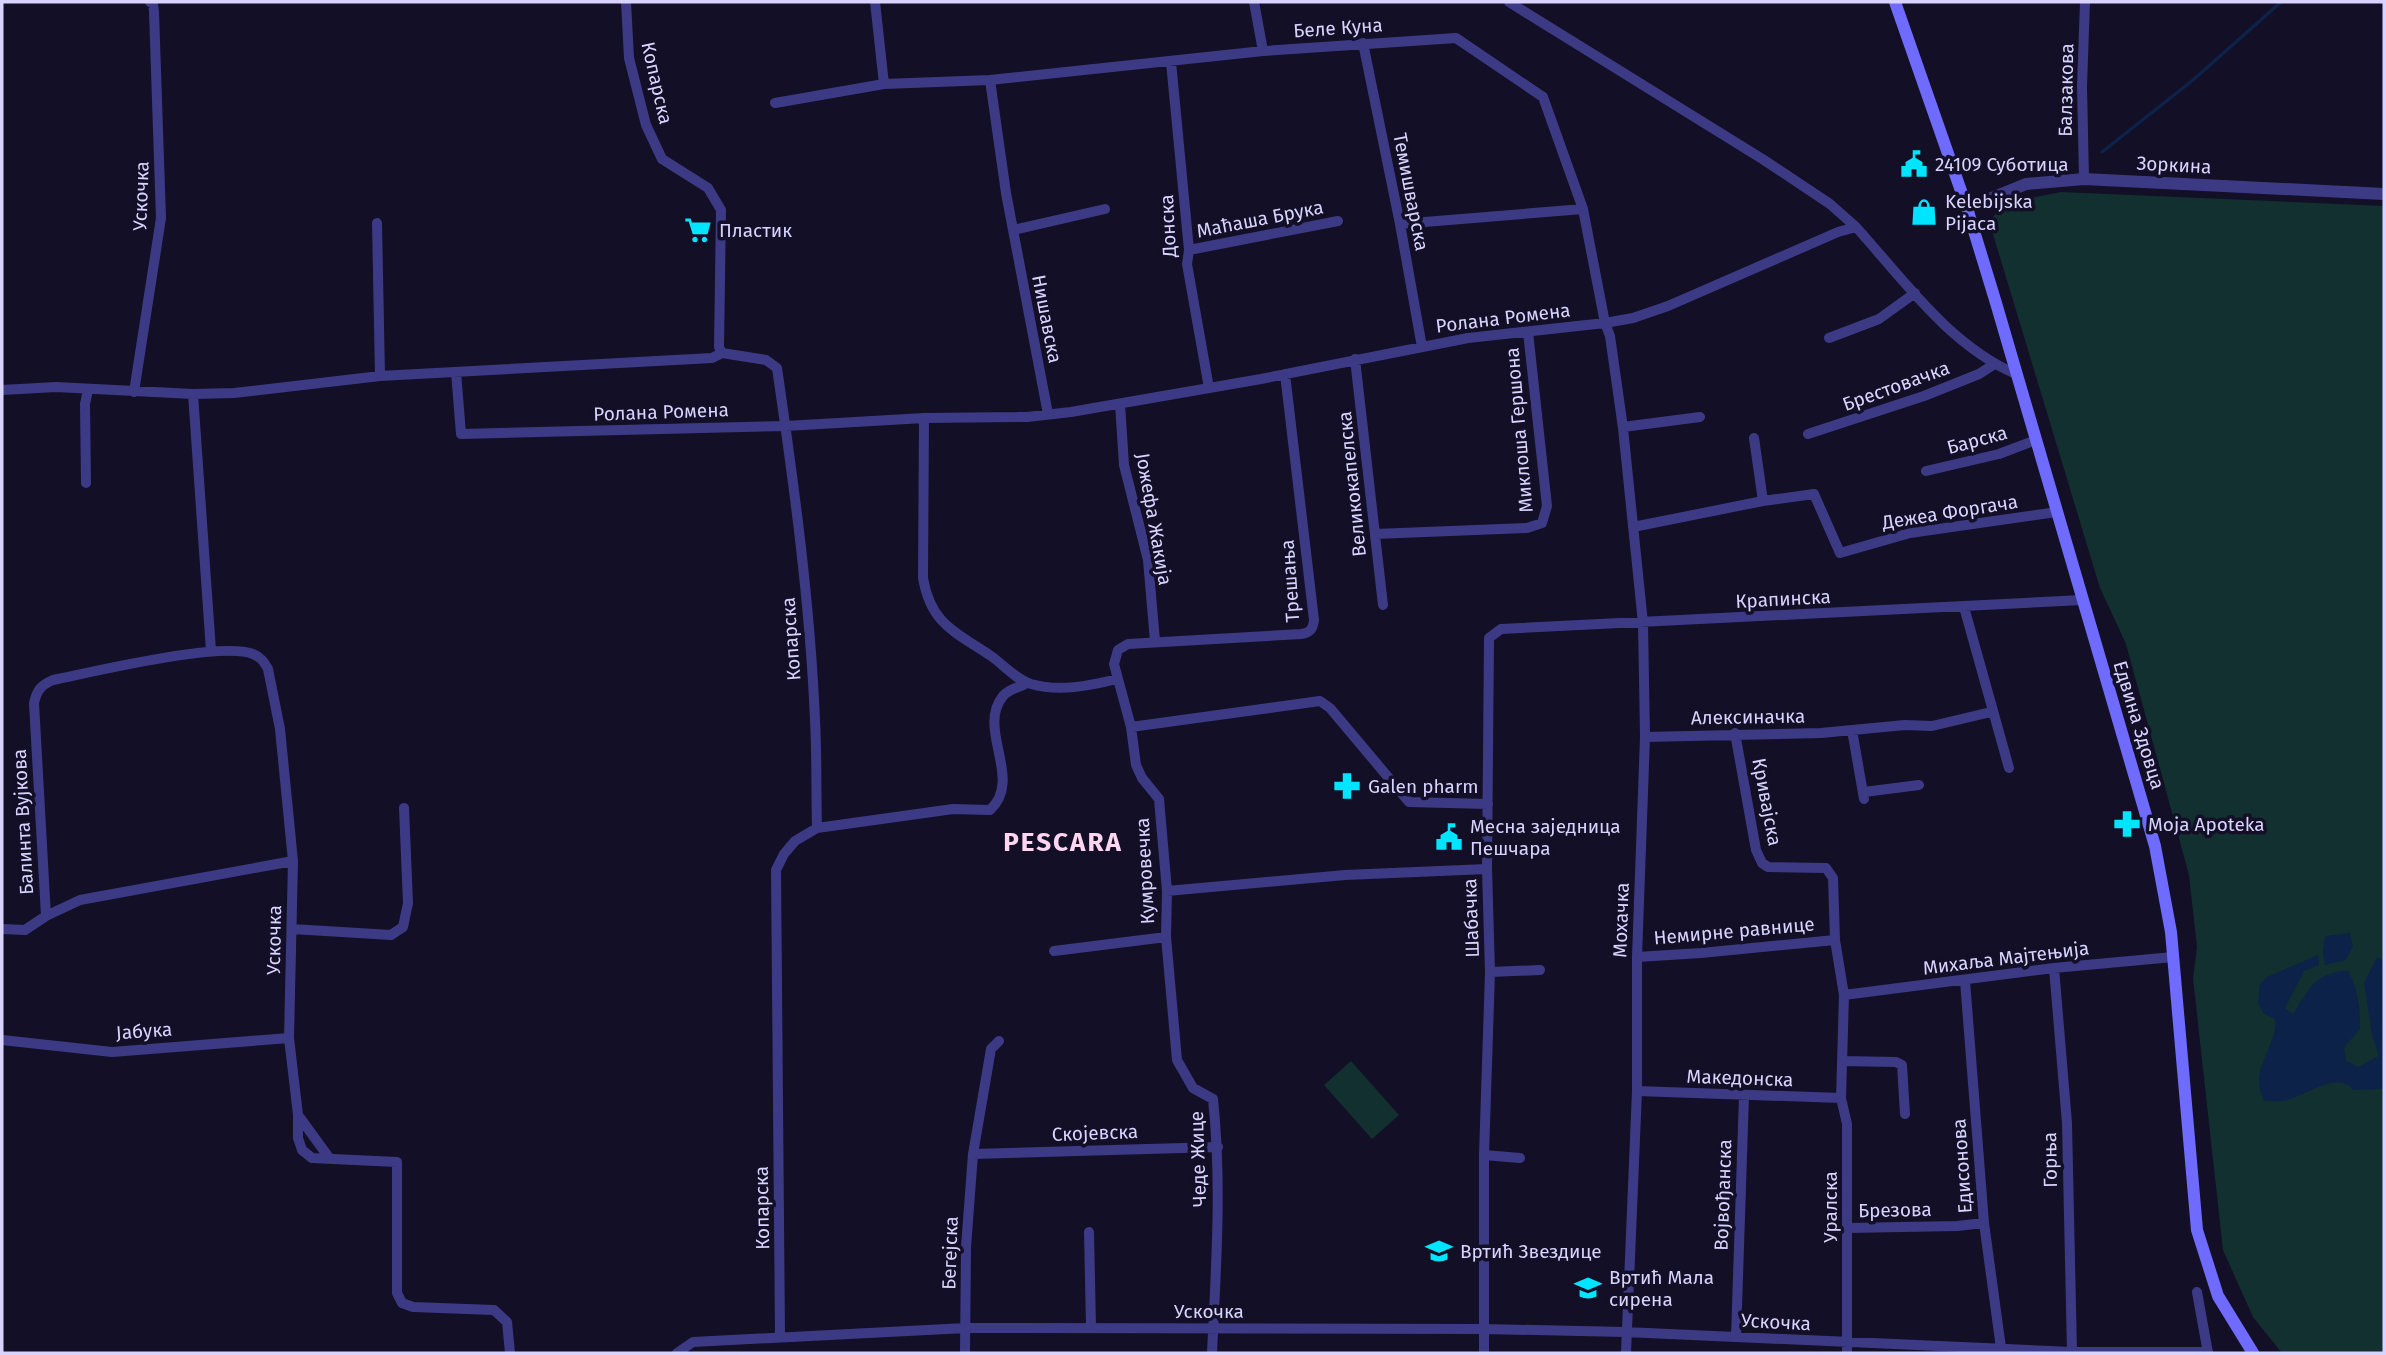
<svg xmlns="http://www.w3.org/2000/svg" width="2386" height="1355" font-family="'Fira Sans',sans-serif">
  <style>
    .green { fill: #12302f }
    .water { fill: #0c2248 }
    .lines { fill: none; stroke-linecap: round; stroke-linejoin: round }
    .stream { stroke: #0c2248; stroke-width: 3.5 }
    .minor { stroke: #3d3a85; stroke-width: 10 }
    .tertiary { stroke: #3d3a85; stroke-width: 12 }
    .secondary { stroke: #6f6bff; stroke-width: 12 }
    .labels { text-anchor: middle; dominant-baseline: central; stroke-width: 7; stroke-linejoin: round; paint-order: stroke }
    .street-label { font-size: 19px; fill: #d9d4ff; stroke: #130f26 }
    .poi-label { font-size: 19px; fill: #d9d4ff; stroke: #130f26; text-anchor: start }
    .district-label { font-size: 26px; font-weight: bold; letter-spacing: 2px; fill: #ffd6f0; stroke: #130f26 }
  </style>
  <rect width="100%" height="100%" fill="#130f26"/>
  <path class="green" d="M 2061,192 L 2384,206 L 2384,1353 L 2282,1353 L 2253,1317 L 2223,1250 L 2193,978 L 2197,947 L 2189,875 L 2126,644 L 2100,588 L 1989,221 L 2006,203 Z
    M 1351,1061 L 1399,1115 L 1372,1139 L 1324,1085 Z"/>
  <path class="water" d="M 2350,933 L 2353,946 L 2346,960 L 2325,965 L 2323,952 L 2325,936 Z
    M 2318,955 L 2319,965 L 2304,971 L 2285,1008 L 2293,1014 C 2309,989 2315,972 2348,971 C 2358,990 2360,1007 2360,1029 L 2344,1047 L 2346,1061 L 2358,1067 L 2379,1056 L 2372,1035 L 2364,983 L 2377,957 L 2384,961 L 2384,1089 L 2353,1090 C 2339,1070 2304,1096 2287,1100 C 2280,1102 2271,1101 2264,1101 C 2262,1094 2258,1086 2259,1079 C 2260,1061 2279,1034 2275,1019 L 2264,1014 L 2258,1003 L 2260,984 L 2267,977 Z"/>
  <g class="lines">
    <path class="stream" d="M 2102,152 L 2193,80 L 2281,2"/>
    <path class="minor" d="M 626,2 L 629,58 L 646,125 L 662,159 L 708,188 L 721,210 L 719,347 L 722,353 L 766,360 L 777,368 C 794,485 810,602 815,720 C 817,756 816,792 817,828
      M 875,2 L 884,84
      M 1254,2 L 1263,51
      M 1509,2 L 1764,160 L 1830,204 L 1856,227
      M 1363,43 L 1400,224 L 1422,347
      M 1171,62 L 1189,250 L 1187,264 L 1209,388
      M 990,80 L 1006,193 L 1048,414
      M 775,103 L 884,84 L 990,80 L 1263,51 L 1456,38 L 1543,97 L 1583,209 L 1605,323 L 1610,336 L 1623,428 L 1643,623 L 1645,737 L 1637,957 L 1637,1091 L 1626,1353
      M 2084,179 L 2082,86 L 2085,2
      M 377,223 L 380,376
      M 1400,224 L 1583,209
      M 1013,230 L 1105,209
      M 1189,250 L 1338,221
      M 1829,338 L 1879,319 L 1915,293
      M 1355,359 L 1383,605
      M 456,372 L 461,434 L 786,426 L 924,418 L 1027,417 L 1071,412 L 1261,379 L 1468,338 L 1605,323 L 1633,318 L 1668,306 L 1838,232 L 1856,227 C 1903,279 1949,345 2016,374
      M 2,390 L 56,387 L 193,394 L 234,393 L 380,376 L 712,358 L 722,353
      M 134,392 L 161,218 L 154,12 L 153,4 L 150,2
      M 193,394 L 211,651
      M 1120,404 L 1124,465 L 1148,560 L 1155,641
      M 924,418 L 923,578 C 931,625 956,632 991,656 C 1004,665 1015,679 1031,684 C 1059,692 1089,686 1117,679
      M 1623,427 L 1700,417
      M 1808,434 L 1924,396 L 1979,374 L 1993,365
      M 1754,438 L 1763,501
      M 1926,471 L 1999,454 L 2036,440
      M 86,483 L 85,404 L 88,390
      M 1633,527 L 1763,501 L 1814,494 L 1840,553 L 1910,533 L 2057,512
      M 1375,534 L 1527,528 L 1542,523 L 1547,506 L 1528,332
      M 1964,607 L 2009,768
      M 1131,727 L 1320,701 L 1330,708 L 1409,802 L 1488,804
      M 1852,730 L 1864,799
      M 1735,733 L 1756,850 L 1762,863 L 1768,867 L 1826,868 L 1833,878 L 1835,940 L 1844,995 L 1841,1098 L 1847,1124 L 1847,1353
      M 1645,737 L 1821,733 L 1905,725 L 1932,726 L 1991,712
      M 1864,792 L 1919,785
      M 1167,891 L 1345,875 L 1487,869
      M 46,916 L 34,703 C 37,690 41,685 53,680 C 93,672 221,641 253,654 C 261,657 264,662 268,669 L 280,729 L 293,861 L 289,1038 L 298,1115 L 298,1138 L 302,1150 L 312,1158 L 397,1162 L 397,1293 L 402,1303 L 413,1307 L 494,1310 L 507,1322 L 510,1353
      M 2,929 L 25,930 L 46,916 L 80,900 L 293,861
      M 292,929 L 391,935 L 403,927 L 408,903 L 404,808
      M 1054,951 L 1166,937
      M 1637,957 L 1701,953 L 1835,940
      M 2054,968 L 2067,1123 L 2072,1352
      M 1490,972 L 1540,970
      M 1965,981 L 1984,1223 L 2001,1348
      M 1844,995 L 2054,968 L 2173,957
      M 2,1040 L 112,1052 L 289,1038
      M 1842,1061 L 1896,1062 L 1902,1065 L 1905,1114
      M 1637,1091 L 1841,1098
      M 298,1115 L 330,1159
      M 973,1154 L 1218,1147
      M 1484,1155 L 1520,1158
      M 1848,1228 L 1957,1226 L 1984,1223
      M 1089,1232 L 1091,1327
      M 2197,1292 L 2208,1353
      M 780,1337 L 776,870 L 784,854 L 795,841 L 817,828 L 953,809 L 990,810 C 1024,779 976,729 1003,696 C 1010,688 1019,688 1027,683
      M 1736,1337 L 1744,1096
      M 677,1353 L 693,1342 L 966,1328 L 1484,1329 L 1625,1332 L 2072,1352 L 2208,1352
      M 965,1353 L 966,1247 L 973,1154 L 991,1049 L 999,1041
      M 1212,1353 C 1216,1268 1222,1184 1213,1099 L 1193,1088 L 1177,1060 L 1166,937 L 1167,891 L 1159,799 L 1142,778 L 1136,765 L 1131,727 L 1114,664 L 1118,650 L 1128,644 L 1301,634 C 1310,633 1313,629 1314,620 L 1285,374
      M 1484,1353 L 1484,1155 L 1490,972 L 1487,869 L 1489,638 L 1501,629 L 2082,600"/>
    <path class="tertiary" d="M 1967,208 L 2026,184 L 2084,179 L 2384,194"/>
    <path class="secondary" d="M 1895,2 L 1967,208 L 1996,303 L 2155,846 L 2171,932 L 2197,1230 L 2218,1296 L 2253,1353"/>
  </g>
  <defs>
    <symbol id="civic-bare" viewBox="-9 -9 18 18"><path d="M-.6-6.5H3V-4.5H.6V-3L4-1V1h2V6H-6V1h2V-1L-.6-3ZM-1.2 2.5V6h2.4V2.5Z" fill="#00e5ff" stroke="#130f26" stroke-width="2.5" paint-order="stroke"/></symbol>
    <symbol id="shop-bare" viewBox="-9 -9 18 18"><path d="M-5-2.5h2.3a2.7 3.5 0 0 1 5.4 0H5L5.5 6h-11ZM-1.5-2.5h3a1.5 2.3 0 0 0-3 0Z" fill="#00e5ff" stroke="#130f26" stroke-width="2.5" paint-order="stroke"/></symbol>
    <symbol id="supermarket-bare" viewBox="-9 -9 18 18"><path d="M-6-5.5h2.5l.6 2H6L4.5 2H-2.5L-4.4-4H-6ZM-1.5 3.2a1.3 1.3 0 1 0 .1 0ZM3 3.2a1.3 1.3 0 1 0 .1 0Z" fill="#00e5ff" stroke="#130f26" stroke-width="2.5" paint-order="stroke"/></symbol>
    <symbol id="pharmacy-bare" viewBox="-9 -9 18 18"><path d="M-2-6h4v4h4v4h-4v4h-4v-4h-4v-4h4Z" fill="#00e5ff" stroke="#130f26" stroke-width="2.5" paint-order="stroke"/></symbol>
    <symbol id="school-bare" viewBox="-9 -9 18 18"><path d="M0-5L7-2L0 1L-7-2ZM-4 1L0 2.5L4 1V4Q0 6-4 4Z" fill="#00e5ff" stroke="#130f26" stroke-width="2.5" paint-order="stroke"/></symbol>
  </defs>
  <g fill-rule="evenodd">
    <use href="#civic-bare" x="1895" y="145" width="38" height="38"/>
    <use href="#shop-bare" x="1905" y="193" width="38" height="38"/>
    <use href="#supermarket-bare" x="679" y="211" width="38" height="38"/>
    <use href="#pharmacy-bare" x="1328" y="767" width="38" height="38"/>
    <use href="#pharmacy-bare" x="2108" y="805" width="38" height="38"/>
    <use href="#civic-bare" x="1430" y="818" width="38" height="38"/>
    <use href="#school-bare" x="1420" y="1232" width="38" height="38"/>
    <use href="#school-bare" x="1569" y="1269" width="38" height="38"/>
  </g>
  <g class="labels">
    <g class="street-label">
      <text transform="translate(1338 28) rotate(-4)">Беле Куна</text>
      <text transform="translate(657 83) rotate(77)">Копарска</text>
      <text transform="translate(2066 90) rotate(-89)">Балзакова</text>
      <text transform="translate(2174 165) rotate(3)">Зоркина</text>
      <text transform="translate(1411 192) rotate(79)">Темишварска</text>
      <text transform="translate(141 196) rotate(-88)">Ускочка</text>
      <text transform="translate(1260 219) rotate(-11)">Маћаша Брука</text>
      <text transform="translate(1168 226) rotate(-93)">Донска</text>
      <text transform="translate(1503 318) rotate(-7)">Ролана Ромена</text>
      <text transform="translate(1047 319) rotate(79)">Нишавска</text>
      <text transform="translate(1896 386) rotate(-20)">Брестовачка</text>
      <text transform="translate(661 412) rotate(-2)">Ролана Ромена</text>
      <text transform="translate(1519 430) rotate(-95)">Миклоша Гершона</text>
      <text transform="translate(1977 440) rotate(-15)">Барска</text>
      <text transform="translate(1352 484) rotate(-96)">Великокапелска</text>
      <text transform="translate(1950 512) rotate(-9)">Дежеа Форгача</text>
      <text transform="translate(1154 519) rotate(80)">Јожефа Жакија</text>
      <text transform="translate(1290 581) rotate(-94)">Трешања</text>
      <text transform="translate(1783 599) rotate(-3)">Крапинска</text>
      <text transform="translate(791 639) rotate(-94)">Копарска</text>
      <text transform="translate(1748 717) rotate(-1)">Алексиначка</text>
      <text transform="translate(2139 725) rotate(73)">Едвина Здовца</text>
      <text transform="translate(1767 802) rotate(79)">Кривајска</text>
      <text transform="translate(23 822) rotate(-93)">Балинта Вујкова</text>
      <text transform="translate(1145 871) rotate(-93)">Кумровечка</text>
      <text transform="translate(1471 918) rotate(-92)">Шабачка</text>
      <text transform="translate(1621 920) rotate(-88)">Мохачка</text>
      <text transform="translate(1734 931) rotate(-5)">Немирне равнице</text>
      <text transform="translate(274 940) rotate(-89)">Ускочка</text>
      <text transform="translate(2006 958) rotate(-7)">Михаља Мајтењија</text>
      <text transform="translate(144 1031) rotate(-4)">Јабука</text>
      <text transform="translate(1740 1078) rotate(2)">Македонска</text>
      <text transform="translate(1095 1133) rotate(-2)">Скојевска</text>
      <text transform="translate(1198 1159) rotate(-92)">Чеде Жице</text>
      <text transform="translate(2050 1160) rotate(-91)">Горња</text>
      <text transform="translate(1962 1166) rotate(-94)">Едисонова</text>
      <text transform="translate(1723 1195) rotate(-88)">Војвођанска</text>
      <text transform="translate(1830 1207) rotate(-90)">Уралска</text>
      <text transform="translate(762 1208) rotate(-91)">Копарска</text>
      <text transform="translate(1895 1210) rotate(-1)">Брезова</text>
      <text transform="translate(950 1253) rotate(-88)">Бегејска</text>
      <text x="1209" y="1311">Ускочка</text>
      <text transform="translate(1776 1322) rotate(3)">Ускочка</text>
    </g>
    <g class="poi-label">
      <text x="1935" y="164">24109 Суботица</text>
      <text x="1945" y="201">Kelebijska<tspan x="1945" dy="22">Pijaca</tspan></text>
      <text x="719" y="230">Пластик</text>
      <text x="1368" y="786">Galen pharm</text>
      <text x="2148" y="824">Moja Apoteka</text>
      <text x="1470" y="826">Месна заједница<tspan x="1470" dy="22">Пешчара</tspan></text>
      <text x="1460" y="1251">Вртић Звездице</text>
      <text x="1609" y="1277">Вртић Мала<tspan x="1609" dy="22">сирена</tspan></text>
    </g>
    <g class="district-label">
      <text x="1063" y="842">PESCARA</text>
    </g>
  </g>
  <rect width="2386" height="1355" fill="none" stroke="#d9d4ff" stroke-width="7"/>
</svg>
